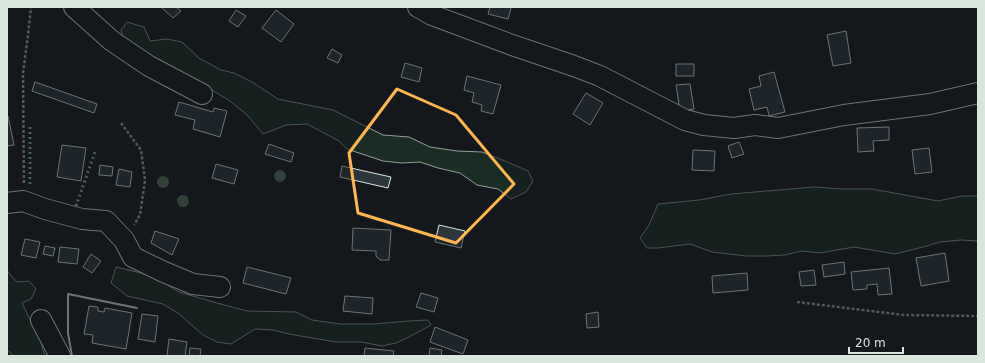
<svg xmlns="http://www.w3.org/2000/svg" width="985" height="363" font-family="'DejaVu Sans',sans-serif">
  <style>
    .green { fill: #1a2d24; stroke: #939e99 }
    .building { fill: #2c363c; stroke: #d8e6dc }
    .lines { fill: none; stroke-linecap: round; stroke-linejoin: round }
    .minor-casing { stroke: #d8e6dc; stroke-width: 22 }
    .path { stroke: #9da8a2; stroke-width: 2.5; stroke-dasharray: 3 2; stroke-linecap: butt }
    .minor { stroke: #14181c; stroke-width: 20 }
    .hedge { stroke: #8ac095; stroke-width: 3; stroke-dasharray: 2 3; stroke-linecap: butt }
    .wall { stroke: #d8e6dc; stroke-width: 2 }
    .tree { fill: #55745f }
    .marked { fill: none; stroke: #ffb74d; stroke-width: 3; stroke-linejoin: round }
  </style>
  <rect width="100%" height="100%" fill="#14181c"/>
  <path class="green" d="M 127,22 L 144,27 L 150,41 L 167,39 L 182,42 L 199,58 L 221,70 L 234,73 L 252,82 L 278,99 L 333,110 L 383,135 L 409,137 L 430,147 L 457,151 L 482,152 L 505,161 L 528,171 L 533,181 L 526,192 L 511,199 L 498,189 L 477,185 L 460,173 L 438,168 L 420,162 L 402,163 L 383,161 L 347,149 L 339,141 L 307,124 L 286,125 L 263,134 L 247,115 L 230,101 L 212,90 L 194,90 L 125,49 L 121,30 Z
    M 814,187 L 843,189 L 872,189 L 938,201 L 962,196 L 978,196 L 978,241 L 961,240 L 940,242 L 927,246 L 895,254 L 854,247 L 820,253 L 802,251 L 785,255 L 766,256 L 746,256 L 712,252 L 690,244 L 658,248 L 647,248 L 640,238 L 649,225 L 658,204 L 699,200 L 731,194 Z
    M 7,267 L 8,272 L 17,282 L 29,281 L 36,289 L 31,299 L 22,303 L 40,340 L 45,356 L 14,356 L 7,350 Z
    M 116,267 L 145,274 L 164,283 L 179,292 L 217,303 L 247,311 L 296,312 L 312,320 L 340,324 L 374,324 L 408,321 L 428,320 L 431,325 L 409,337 L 396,343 L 382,346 L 361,342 L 336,342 L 289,334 L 273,330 L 255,329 L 231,344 L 217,342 L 203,335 L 179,314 L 163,304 L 127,296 L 111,283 Z"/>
  <path class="building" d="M 161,7 L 176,7 L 181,11 L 173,18 Z
    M 490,7 L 508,7 L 511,8 L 508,19 L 488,14 Z
    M 236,10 L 246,16 L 238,27 L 229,21 Z
    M 276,10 L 294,24 L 281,42 L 262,28 Z
    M 846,31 L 851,63 L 833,66 L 827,35 Z
    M 332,49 L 342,55 L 338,63 L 327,58 Z
    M 405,63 L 422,68 L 419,82 L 401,77 Z
    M 676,64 L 694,64 L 694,76 L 676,76 Z
    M 774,72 L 785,112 L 769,116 L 767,107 L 754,110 L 749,89 L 761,86 L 759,76 Z
    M 467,76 L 501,85 L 493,114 L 481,111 L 482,105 L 472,102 L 474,93 L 464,90 Z
    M 35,82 L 97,104 L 94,113 L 32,91 Z
    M 690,84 L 694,109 L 680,111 L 676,85 Z
    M 586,93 L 603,103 L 590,125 L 573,114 Z
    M 179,102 L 213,112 L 214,108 L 227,111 L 220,137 L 193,129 L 195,120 L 175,115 Z
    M 7,116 L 8,116 L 14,145 L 7,146 Z
    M 889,127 L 889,140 L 873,141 L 874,151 L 858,152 L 857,128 Z
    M 739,142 L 744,154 L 732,158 L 728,146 Z
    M 269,144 L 294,153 L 291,162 L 265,154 Z
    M 62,145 L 86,148 L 81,181 L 57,177 Z
    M 929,148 L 932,172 L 915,174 L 912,150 Z
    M 693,150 L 715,151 L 714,171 L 692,170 Z
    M 216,164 L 238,170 L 234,184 L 212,178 Z
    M 100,165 L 113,167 L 112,176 L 99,175 Z
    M 342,166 L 391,177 L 388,188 L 340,177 Z
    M 119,169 L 132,172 L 130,187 L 116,185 Z
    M 439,225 L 465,231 L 461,248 L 435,242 Z
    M 353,228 L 391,230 L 389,260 L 380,260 L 376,256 L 376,251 L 352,250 Z
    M 155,231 L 179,239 L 172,255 L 151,243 Z
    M 25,239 L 40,242 L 36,258 L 21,255 Z
    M 45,246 L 55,248 L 53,256 L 43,254 Z
    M 60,247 L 79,249 L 77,264 L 58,262 Z
    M 945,253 L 949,281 L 921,286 L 916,258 Z
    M 91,254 L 101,261 L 92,273 L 83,267 Z
    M 844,262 L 845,274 L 824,277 L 822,265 Z
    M 247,267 L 291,278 L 286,294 L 243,283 Z
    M 889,268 L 892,294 L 878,295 L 877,284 L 867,285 L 867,289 L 853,290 L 851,272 Z
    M 814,270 L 816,285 L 801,286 L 799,272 Z
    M 747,273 L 748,290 L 713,293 L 712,276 Z
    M 421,293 L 438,298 L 434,312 L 416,307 Z
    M 345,296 L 373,298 L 372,314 L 343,311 Z
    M 89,306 L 98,307 L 98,311 L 104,312 L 105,308 L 132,313 L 126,349 L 92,343 L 93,335 L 84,334 Z
    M 598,312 L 599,327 L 587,328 L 586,314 Z
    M 142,314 L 158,316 L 155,342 L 138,339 Z
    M 435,327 L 468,340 L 463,354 L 430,342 Z
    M 169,339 L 187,342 L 185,356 L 167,356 Z
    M 190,348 L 201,349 L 200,356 L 189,356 Z
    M 365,348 L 394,351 L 393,356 L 364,356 Z
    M 430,348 L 442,350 L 441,356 L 429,356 Z"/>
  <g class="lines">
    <defs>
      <path id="minor" d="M 74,7 L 112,41 L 149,66 L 202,94
        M 418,7 L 432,15 L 512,45 L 574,66 L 600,76 L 685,120 L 704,125 L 734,128 L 755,125 L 778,128 L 844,115 L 930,104 L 978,93
        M 7,203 L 23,201 L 45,209 L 82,219 L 106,221 L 124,240 L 133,257 L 164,272 L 193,284 L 220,287
        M 41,320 L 60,356"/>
    </defs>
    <use href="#minor" class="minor-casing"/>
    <path class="path" d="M 121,123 L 141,150 L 145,180 L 140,215 L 134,225
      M 24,183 L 23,73 L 28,35 L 31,7
      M 797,302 L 904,315 L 978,316"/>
    <use href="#minor" class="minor"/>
    <path class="hedge" d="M 30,127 L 30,185
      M 76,206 L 95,152"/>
    <path class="wall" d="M 72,356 L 68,333 L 68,294 L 137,308"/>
  </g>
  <g class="tree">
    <circle cx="280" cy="176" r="6"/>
    <circle cx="163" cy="182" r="6"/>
    <circle cx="183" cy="201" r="6"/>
  </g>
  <path d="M0 0H985V363H0ZM 397,89 L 456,115 L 514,184 L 456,243 L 358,213 L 349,153 Z" fill="#14181c" fill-opacity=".55" fill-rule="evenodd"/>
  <path class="marked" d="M 397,89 L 456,115 L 514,184 L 456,243 L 358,213 L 349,153 Z"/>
  <rect width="985" height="363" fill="none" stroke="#d8e6dc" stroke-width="16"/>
  <path d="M849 347v6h54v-6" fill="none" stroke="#d8e6dc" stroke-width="2"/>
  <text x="855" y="347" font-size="12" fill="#d8e6dc" stroke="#14181c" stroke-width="3" paint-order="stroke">20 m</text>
</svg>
